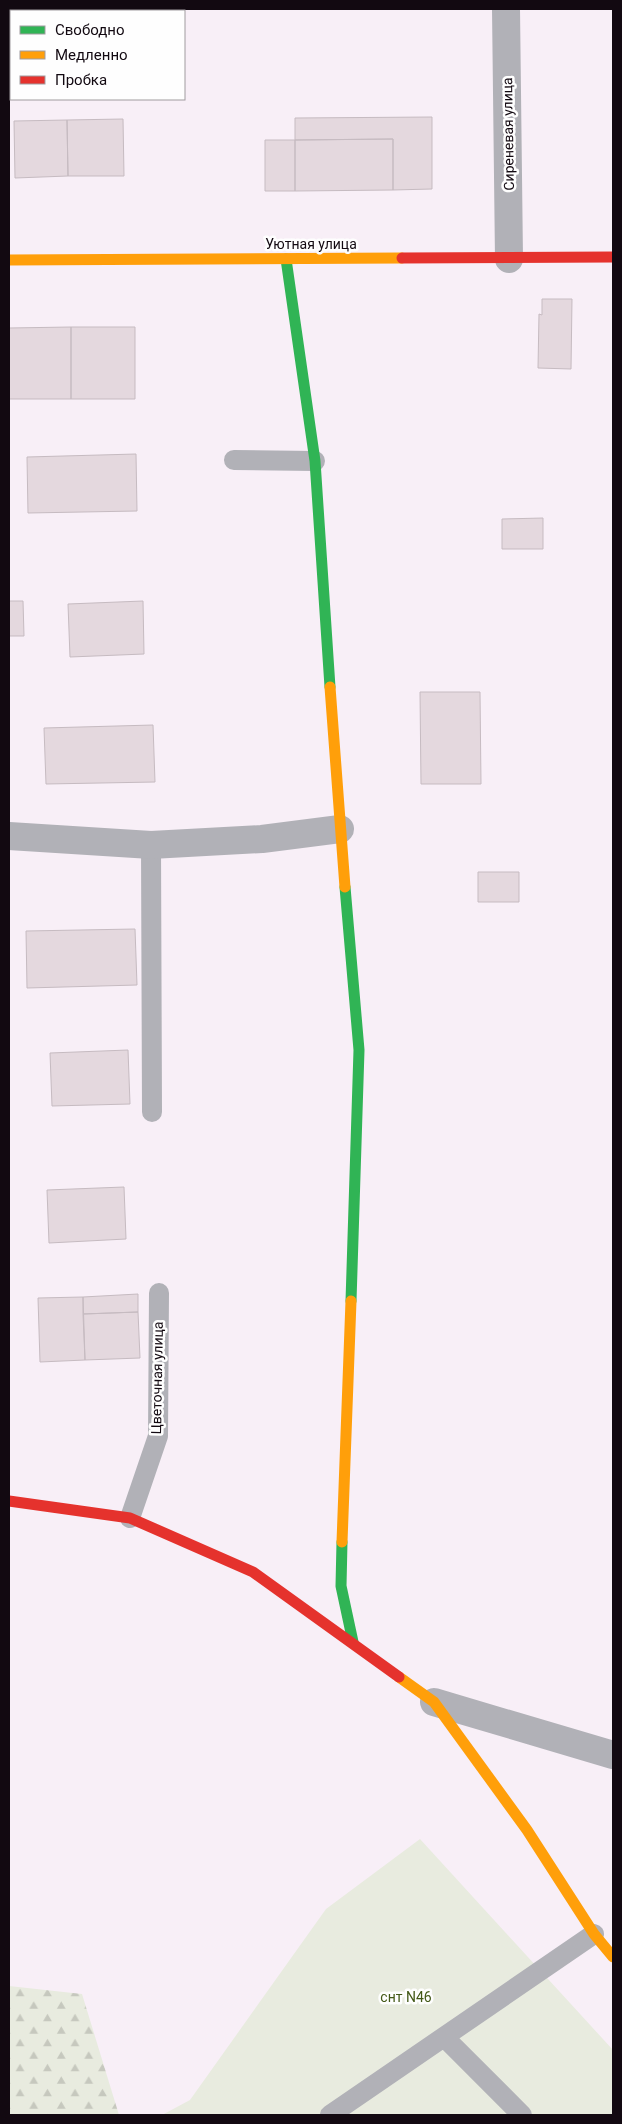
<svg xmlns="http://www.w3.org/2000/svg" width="622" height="2124" font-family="Roboto,sans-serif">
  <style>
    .green { fill: #e8ebdf }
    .forest { fill: url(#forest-firs) }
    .building { fill: #e4d8de; stroke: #c6bbc1 }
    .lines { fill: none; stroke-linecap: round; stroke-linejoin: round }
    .lane { stroke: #b1b1b7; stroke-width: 20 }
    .street { stroke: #b1b1b7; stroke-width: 28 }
    .fast { stroke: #30b455; stroke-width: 11 }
    .slow { stroke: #ff9f0a; stroke-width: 11 }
    .jam { stroke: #e5322d; stroke-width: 11 }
    .labels { text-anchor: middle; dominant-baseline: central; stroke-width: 5; stroke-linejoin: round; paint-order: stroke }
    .street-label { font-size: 14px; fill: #120911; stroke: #fefefe }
    .park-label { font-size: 14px; fill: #425816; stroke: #fefefe }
  </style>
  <defs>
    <pattern id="forest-firs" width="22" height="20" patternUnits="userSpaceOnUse" patternTransform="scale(1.25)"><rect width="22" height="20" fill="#e8ebdf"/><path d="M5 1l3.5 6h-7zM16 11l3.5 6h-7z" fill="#c6c8be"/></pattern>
  </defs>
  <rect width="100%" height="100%" fill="#f8eff7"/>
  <path class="green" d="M 420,1839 L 613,2050 L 613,2115 L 162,2115 L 190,2100 L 326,1909 Z"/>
  <path class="forest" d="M 9,1986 L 82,1994 L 119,2115 L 9,2115 Z"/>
  <path class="building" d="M 27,9 L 105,9 L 105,11 L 27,11 Z
    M 432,117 L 432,189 L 393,190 L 393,139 L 295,140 L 295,118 Z
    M 123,119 L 124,176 L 68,176 L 67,120 Z
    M 67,120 L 68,176 L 15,178 L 14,121 Z
    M 393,139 L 393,190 L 295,191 L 295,140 Z
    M 265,140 L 295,140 L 295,191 L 265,191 Z
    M 542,299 L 572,299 L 571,369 L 538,368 L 539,314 L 542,315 Z
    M 71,327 L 71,399 L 9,399 L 9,328 Z
    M 71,327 L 135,327 L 135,399 L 71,399 Z
    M 136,454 L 137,511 L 28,513 L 27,457 Z
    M 543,518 L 543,549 L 502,549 L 502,519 Z
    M 9,601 L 23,601 L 24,636 L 9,636 Z
    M 143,601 L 144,654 L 70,657 L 68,604 Z
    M 420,692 L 480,692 L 481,784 L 421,784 Z
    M 153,725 L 155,782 L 46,784 L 44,728 Z
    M 478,872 L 519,872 L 519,902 L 478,902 Z
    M 135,929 L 137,985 L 27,988 L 26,931 Z
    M 128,1050 L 130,1104 L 52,1106 L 50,1053 Z
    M 124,1187 L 126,1239 L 49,1243 L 47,1190 Z
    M 138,1294 L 138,1312 L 83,1314 L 83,1297 Z
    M 83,1297 L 85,1360 L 40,1362 L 38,1298 Z
    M 138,1312 L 140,1358 L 85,1360 L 83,1314 Z"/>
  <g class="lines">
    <path class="lane" d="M 234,460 L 315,461
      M 151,845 L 152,1112
      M 130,1518 L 158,1436 L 159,1293
      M 444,2037 L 522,2115
      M 330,2115 L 594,1934"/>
    <path class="street" d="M 506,9 L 509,259
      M 9,836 L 151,845 L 262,839 L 340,829
      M 434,1702 L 613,1755"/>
    <path class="fast" d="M 286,259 L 315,461 L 330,687
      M 345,887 L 359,1050 L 351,1301
      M 342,1542 L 341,1586 L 353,1642"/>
    <path class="slow" d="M 9,260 L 402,258
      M 330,687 L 345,887
      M 342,1542 L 351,1301
      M 399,1677 L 434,1702 L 527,1830 L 594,1934 L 613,1957"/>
    <path class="jam" d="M 402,258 L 613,257
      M 9,1501 L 130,1518 L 253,1572 L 399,1677"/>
  </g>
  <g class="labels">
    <g class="street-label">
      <text transform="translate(508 134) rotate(-91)">Сиреневая улица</text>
      <text x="311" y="244">Уютная улица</text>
      <text transform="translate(157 1378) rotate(-89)">Цветочная улица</text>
    </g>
    <g class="park-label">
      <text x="406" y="1997">снт N46</text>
    </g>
  </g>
  <rect width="622" height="2124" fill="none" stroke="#120911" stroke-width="20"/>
  <rect x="10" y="10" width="175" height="90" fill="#fefefe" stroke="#a09c9f"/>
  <rect x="20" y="26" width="25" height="8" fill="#30b455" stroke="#a09c9f"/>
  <text x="55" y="35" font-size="15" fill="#120911">Свободно</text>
  <rect x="20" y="51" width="25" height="8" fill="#ff9f0a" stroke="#a09c9f"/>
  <text x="55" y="60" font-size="15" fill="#120911">Медленно</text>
  <rect x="20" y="76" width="25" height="8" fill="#e5322d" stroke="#a09c9f"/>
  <text x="55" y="85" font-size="15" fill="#120911">Пробка</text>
</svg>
